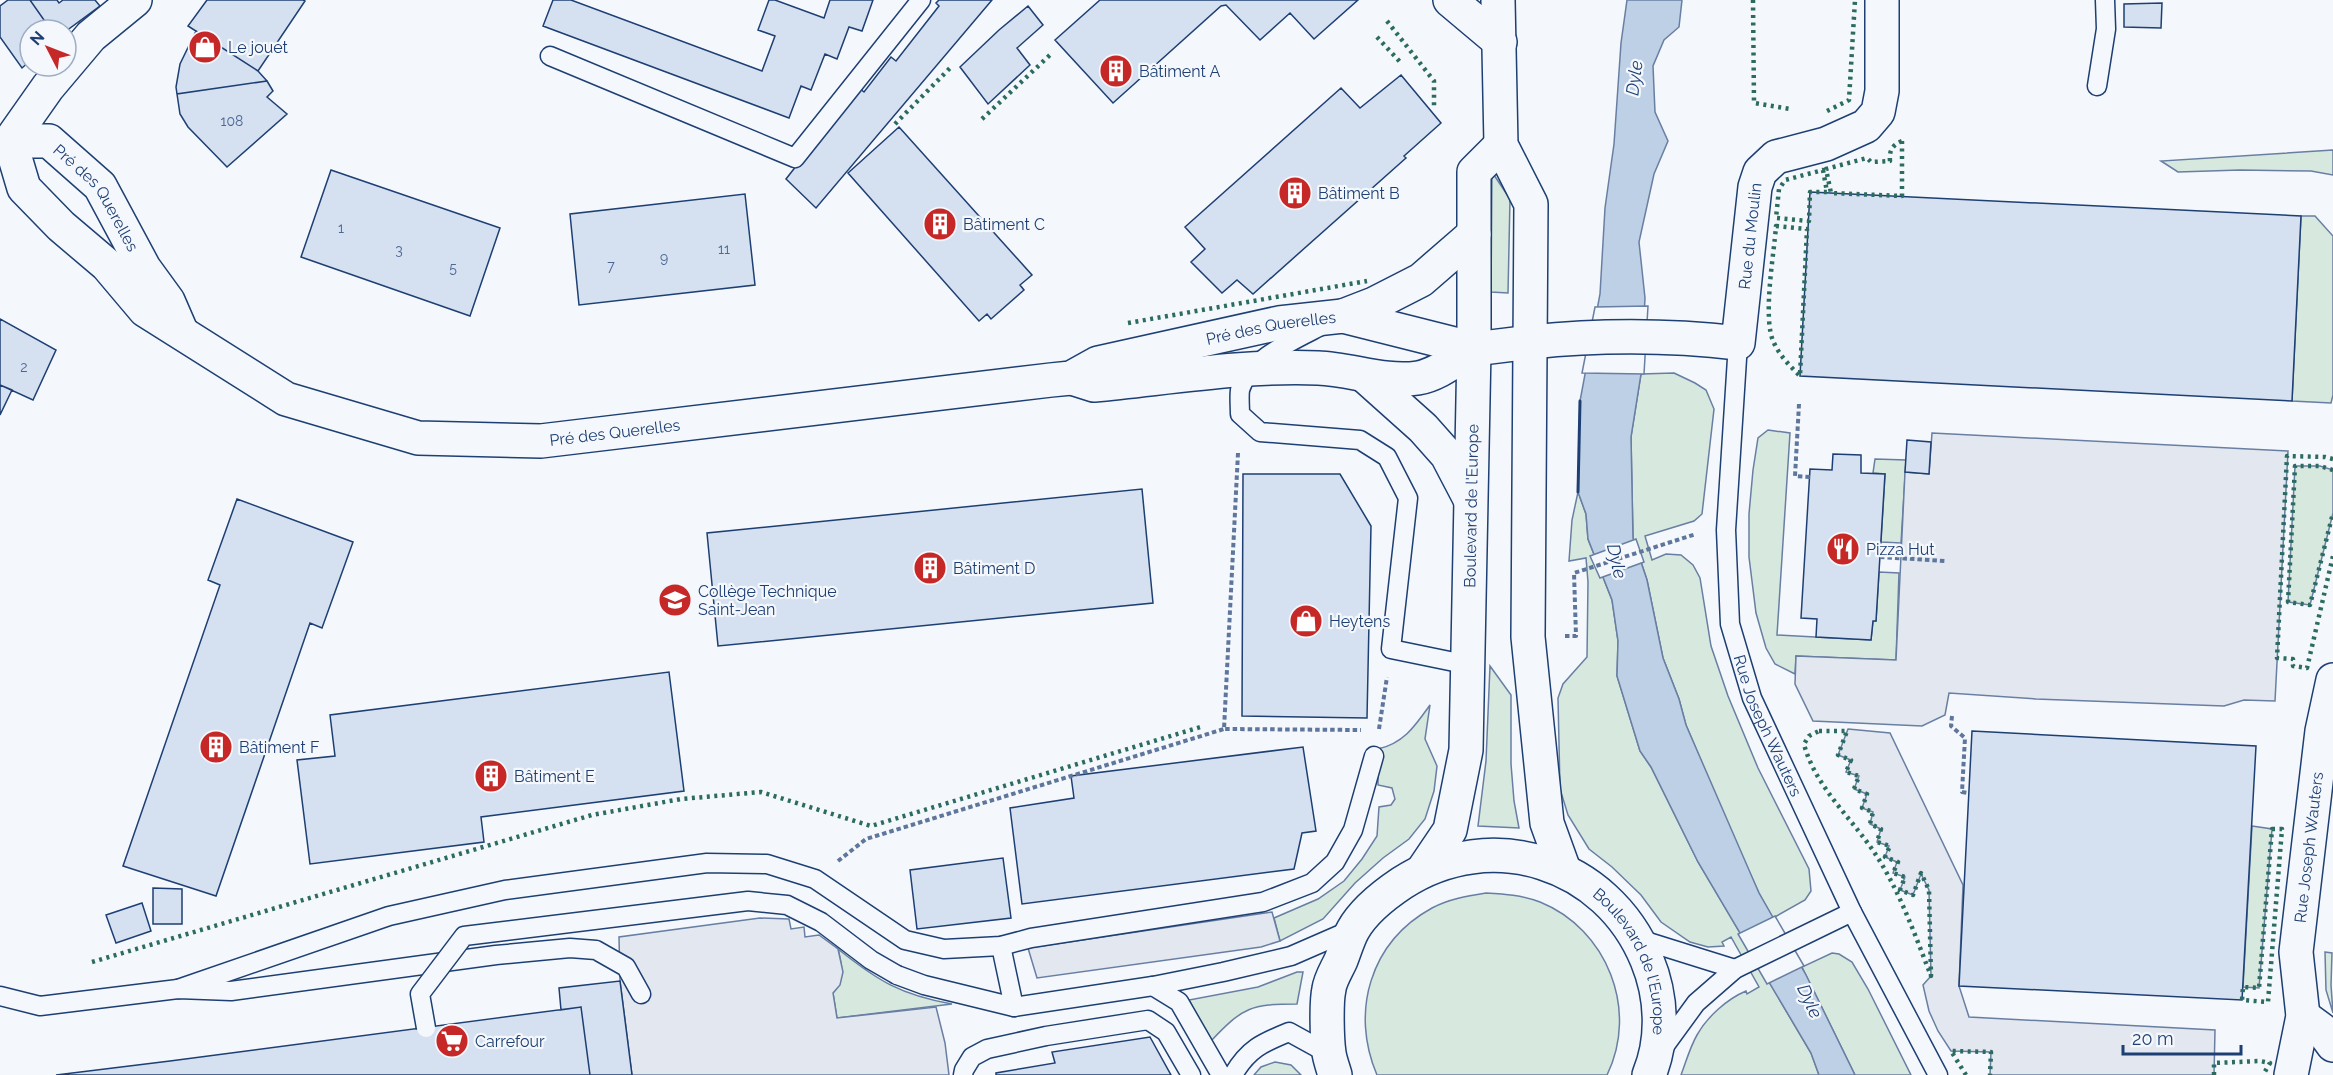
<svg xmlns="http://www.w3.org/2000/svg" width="2333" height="1075" font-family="Raleway,sans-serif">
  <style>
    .green { fill: #d7e8df; stroke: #687fa3; stroke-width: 1.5 }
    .parking { fill: #e3e8f0; stroke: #687fa3; stroke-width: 1.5 }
    .water { fill: #bed0e5; stroke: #687fa3; stroke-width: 1.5 }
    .pier { fill: #f4f7fb; stroke: #687fa3; stroke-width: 1.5 }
    .building { fill: #d5e0f0; stroke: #1d3f73; stroke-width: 1.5 }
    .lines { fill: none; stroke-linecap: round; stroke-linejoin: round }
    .service-casing { stroke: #1d3f73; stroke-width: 21 }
    .minor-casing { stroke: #1d3f73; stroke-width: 36 }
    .tertiary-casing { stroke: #1d3f73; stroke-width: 36 }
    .secondary-casing { stroke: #1d3f73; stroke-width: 36 }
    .trunk-casing { stroke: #1d3f73; stroke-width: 36 }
    .path { stroke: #5e769c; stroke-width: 4; stroke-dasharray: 4.5 3; stroke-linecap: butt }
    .service { stroke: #f4f7fb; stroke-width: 18 }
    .minor { stroke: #f4f7fb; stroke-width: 33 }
    .tertiary { stroke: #f4f7fb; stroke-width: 33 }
    .secondary { stroke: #f4f7fb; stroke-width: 33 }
    .trunk { stroke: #f4f7fb; stroke-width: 33 }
    .service-bridge-casing { stroke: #1d3f73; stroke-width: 21; stroke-linecap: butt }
    .service-bridge { stroke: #f4f7fb; stroke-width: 18 }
    .hedge { stroke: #2c6c60; stroke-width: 4.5; stroke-dasharray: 3 4.5; stroke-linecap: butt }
    .wall { stroke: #1d3f73; stroke-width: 3 }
    .labels { text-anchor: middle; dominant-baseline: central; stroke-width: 4.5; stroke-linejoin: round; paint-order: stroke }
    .number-label { font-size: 14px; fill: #4b6792 }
    .poi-label { font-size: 16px; fill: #1d3f73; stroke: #f4f7fb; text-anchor: start }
    .street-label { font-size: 16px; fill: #1d3f73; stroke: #f4f7fb }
    .water-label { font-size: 18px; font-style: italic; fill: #1d3f73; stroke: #f4f7fb }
  </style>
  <rect width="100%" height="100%" fill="#f4f7fb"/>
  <path class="green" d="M 2333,150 L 2333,175 L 2311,171 L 2240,170 L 2178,172 L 2161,161 Z
    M 1492,172 L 1510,199 L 1508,293 L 1491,292 Z
    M 2301,216 L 2315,216 L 2333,236 L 2333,395 L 2331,403 L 2292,401 Z
    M 1674,373 L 1695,383 L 1706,390 L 1714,409 L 1702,514 L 1694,521 L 1645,536 L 1652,560 L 1666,554 L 1681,555 L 1693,565 L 1700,578 L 1711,646 L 1728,696 L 1758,768 L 1809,869 L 1811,891 L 1805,900 L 1773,918 L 1759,893 L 1735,841 L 1686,725 L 1679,699 L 1663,658 L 1647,580 L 1633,538 L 1631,437 L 1641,374 Z
    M 1768,430 L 1790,433 L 1777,635 L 1871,640 L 1873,621 L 1876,621 L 1879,572 L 1899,573 L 1896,660 L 1796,656 L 1795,674 L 1775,664 L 1766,648 L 1756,613 L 1749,557 L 1749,514 L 1753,470 L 1758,438 Z
    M 1875,459 L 1906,460 L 1901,543 L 1881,542 L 1885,474 L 1873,473 Z
    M 2295,466 L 2320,466 L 2333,470 L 2333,513 L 2310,605 L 2288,602 Z
    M 1578,492 L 1586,514 L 1588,539 L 1612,600 L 1618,641 L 1617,676 L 1640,751 L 1651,767 L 1698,862 L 1811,1053 L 1819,1075 L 1681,1075 C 1686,1062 1690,1047 1697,1035 C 1707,1017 1727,999 1746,991 L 1747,994 L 1759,987 L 1731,937 L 1722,942 L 1724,946 L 1708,947 L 1690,942 L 1661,922 L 1641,895 L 1612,867 L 1589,849 L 1568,815 L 1560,789 L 1558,698 L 1563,684 L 1587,657 L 1588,582 L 1586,558 L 1569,561 L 1572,520 Z
    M 1490,666 L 1511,695 L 1511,764 L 1514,801 L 1519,828 L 1478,826 L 1486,761 Z
    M 1430,705 L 1425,739 L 1437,766 L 1434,791 L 1425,819 L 1409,839 L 1383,858 L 1355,883 L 1323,919 L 1280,941 L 1274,918 L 1318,899 L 1344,881 L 1362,859 L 1377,836 L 1379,807 L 1391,805 L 1395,799 L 1392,788 L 1378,785 L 1378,749 C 1404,743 1415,726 1430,705 Z
    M 2252,826 L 2272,829 L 2259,988 L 2243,987 Z
    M 1486,893 C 1504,894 1522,895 1540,902 C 1607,929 1639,1010 1607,1075 L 1377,1075 C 1350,1012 1370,942 1432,908 C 1449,899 1467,896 1486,893 Z
    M 838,949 C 878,981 901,995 952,1004 L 837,1018 L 833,993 C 846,979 842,966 838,949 Z
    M 2325,952 L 2332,953 L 2331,985 L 2333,1013 L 2326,990 Z
    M 1832,953 L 1839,954 L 1852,962 L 1868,989 L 1911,1075 L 1855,1075 L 1802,967 Z
    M 1297,972 L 1303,972 L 1297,1004 C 1251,1004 1243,1007 1211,1041 L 1189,1000 L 1258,987 Z
    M 1275,1062 L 1291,1065 L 1301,1075 L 1254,1075 L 1261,1067 Z"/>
  <path class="parking" d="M 1932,433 L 2288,451 L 2275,701 L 2244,700 L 2224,706 L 2036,699 L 1949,693 L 1945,715 L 1922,726 L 1813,721 L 1795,684 L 1796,656 L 1896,660 L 1905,472 L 1929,474 Z
    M 1848,729 L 1890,733 L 1963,885 L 1959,986 L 1969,1017 L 2215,1030 L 2214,1075 L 1990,1075 L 1991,1052 L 1951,1051 L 1938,1031 L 1929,1011 L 1923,985 L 1931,976 L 1929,890 L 1921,874 L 1913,895 L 1900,890 L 1905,877 L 1893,873 L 1897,862 L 1885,857 L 1889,846 L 1877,842 L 1881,829 L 1870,824 L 1873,812 L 1862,808 L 1867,794 L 1854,789 L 1859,776 L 1846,772 L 1851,760 L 1838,755 Z
    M 1272,912 L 1280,941 L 1261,947 L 1037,978 L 1028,948 Z
    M 760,918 L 789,919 L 791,929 L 804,927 L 805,937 L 819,935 L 838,949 L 843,972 L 840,985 L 833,993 L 837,1018 L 936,1007 L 945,1043 L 949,1075 L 632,1075 L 620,981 L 619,937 Z"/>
  <path class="water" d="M 1627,0 L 1682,0 L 1679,27 L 1664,40 L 1653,66 L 1655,112 L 1668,141 L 1654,174 L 1639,242 L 1645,298 L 1641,374 L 1631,437 L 1633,538 L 1647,580 L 1663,658 L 1679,699 L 1686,725 L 1759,893 L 1806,975 L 1855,1075 L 1819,1075 L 1811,1053 L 1698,862 L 1651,767 L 1640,751 L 1617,676 L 1618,641 L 1612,600 L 1588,539 L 1586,514 L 1578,492 L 1580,401 L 1600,294 L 1605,208 L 1614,144 L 1621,43 Z"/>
  <path class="pier" d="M 1648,306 L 1644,374 L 1582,373 L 1595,307 Z
    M 1636,539 L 1644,562 L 1600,578 L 1590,556 Z
    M 1775,916 L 1804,966 L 1767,984 L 1738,934 Z"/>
  <path class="building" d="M 8,0 L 30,0 L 51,30 L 30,30 L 30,61 L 22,68 L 0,37 L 0,6 Z
    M 30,0 L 57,0 L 59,3 L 63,0 L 95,0 L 100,6 L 66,31 L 51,30 Z
    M 207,0 L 303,0 L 305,1 L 258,71 L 188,26 Z
    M 553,0 L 571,0 L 762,71 L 775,36 L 758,30 L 769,0 L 775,0 L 824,18 L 830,0 L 873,0 L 862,31 L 849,27 L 837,59 L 825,54 L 811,90 L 801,86 L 789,118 L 543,26 Z
    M 939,0 L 992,0 L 816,208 L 786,179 L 858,87 L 864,92 L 891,57 L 896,61 L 939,6 L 936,3 Z
    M 1100,0 L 1358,0 L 1314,39 L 1290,13 L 1260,40 L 1226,5 L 1221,6 L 1113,103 L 1055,40 Z
    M 2162,3 L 2161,28 L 2124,27 L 2124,4 Z
    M 1028,6 L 1043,25 L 1017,48 L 1030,65 L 988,104 L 960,67 L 999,30 Z
    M 196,31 L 258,71 L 267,81 L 177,94 L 176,87 L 180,64 Z
    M 1401,75 L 1441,123 L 1404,156 L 1406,158 L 1253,294 L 1237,280 L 1222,293 L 1191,262 L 1205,249 L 1185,227 L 1341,88 L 1360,108 Z
    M 267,81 L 273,91 L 267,97 L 287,114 L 227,167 L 188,127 L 180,114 L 177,94 Z
    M 899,127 L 1032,275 L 1020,285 L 1024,290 L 991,319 L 987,314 L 979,321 L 848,173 Z
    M 331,170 L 500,228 L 470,316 L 301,257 Z
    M 1810,192 L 2301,216 L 2292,401 L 1800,376 Z
    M 745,194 L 755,285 L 579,305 L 570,214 Z
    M 0,319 L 56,350 L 33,400 L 0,385 Z
    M 0,385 L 12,390 L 0,415 Z
    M 1907,440 L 1931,442 L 1929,474 L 1905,472 Z
    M 1833,454 L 1861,455 L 1861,473 L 1885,474 L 1876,621 L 1873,621 L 1871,640 L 1816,637 L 1817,619 L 1801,618 L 1810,469 L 1832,470 Z
    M 1243,474 L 1340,474 L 1371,526 L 1367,718 L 1242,716 Z
    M 1142,489 L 1153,603 L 718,646 L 707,533 Z
    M 237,499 L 353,542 L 322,628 L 310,623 L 216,896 L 123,866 L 220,585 L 208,580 Z
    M 669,672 L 684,791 L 481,817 L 484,842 L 310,864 L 297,760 L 335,756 L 330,715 Z
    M 1972,731 L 2256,746 L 2242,1000 L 1959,986 Z
    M 1303,747 L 1316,831 L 1302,833 L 1294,869 L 1022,904 L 1010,808 L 1074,798 L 1071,776 Z
    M 1003,858 L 1011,918 L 917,929 L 910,870 Z
    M 153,888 L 182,889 L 182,924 L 153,924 Z
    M 142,903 L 151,931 L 116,943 L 106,915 Z
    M 620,981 L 632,1075 L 590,1075 L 581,1007 L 561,1010 L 559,988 Z
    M 581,1007 L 590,1075 L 56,1075 L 170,1061 Z
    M 1150,1037 L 1171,1075 L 996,1075 L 996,1073 L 1055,1063 L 1052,1052 Z"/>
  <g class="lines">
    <defs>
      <g id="service">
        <path d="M 550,56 L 795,158 L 921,0"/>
        <path d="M 2097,86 L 2106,29 L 2105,0"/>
        <path d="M 1319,327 C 1294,340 1248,360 1240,390 C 1239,397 1240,407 1240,414 L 1260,432 L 1360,440 L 1387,457 L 1408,498 L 1391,649 L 1469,665"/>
        <path id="s1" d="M 1738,343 L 1726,530 L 1730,624 L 1752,698 L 1852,912 L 1938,1075"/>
        <path d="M 1639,939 L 1735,969"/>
        <path d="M 1001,946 L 1014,1007"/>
        <path d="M 897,975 L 924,985 L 1014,1007 L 1153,986 L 1223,972 L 1291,956 L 1353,929"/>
        <path d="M 1153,986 L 1179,1002 L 1221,1075"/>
        <path d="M 178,989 L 389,916 L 505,890 L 707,863 L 767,864 L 815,879 L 905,940 L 944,949 L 1001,946 L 1031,938 L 1263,902 L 1312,883 L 1335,862 L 1353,830 L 1374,756"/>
        <path d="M 0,996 L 40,1006 L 178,989 L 231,991 L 496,955 L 570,948 L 596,950 L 626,967 L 641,994"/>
        <path d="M 1661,1051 L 1696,1003 L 1735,969 L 1852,912"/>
        <path d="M 963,1075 L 964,1070 L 972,1057 L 987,1049 L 1046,1036 L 1148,1020 L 1166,1032 L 1191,1075"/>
        <path d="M 1233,1075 C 1248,1049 1262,1043 1289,1032 L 1329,1054"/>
      </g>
      <g id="minor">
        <path d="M 1450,0 L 1500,42"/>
        <path d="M 10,141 L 48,87 L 91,36 L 135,0"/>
        <path id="s2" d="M 1531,342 C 1600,335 1669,335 1738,343 L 1755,187 L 1760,172 L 1776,157 L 1826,144 L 1866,126 L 1878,112 L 1882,91 L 1882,0"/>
        <path d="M 2303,1016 L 2322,1030 L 2333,1045"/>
        <path id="s3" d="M 2291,1075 L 2303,1016 L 2296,952 L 2322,731 L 2333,680"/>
      </g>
      <g id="tertiary">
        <path id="s4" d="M 10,141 L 24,188 L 61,226 L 107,265 L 145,310 L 286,399 L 418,438 L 541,441 L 1051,380 L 1071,378 L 1098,363 L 1279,323 L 1343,316 L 1474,349 L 1531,342"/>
        <path id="s5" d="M 10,141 L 49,141 L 100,186 L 144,268 L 168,301 L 181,331"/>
        <path d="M 1343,316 L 1374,304 L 1421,280 L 1474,234"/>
        <path d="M 1072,378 L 1094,385 C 1168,378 1244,365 1318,368 C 1351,369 1384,383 1418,378 C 1437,375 1457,359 1474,349"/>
      </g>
      <g id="secondary">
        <path d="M 1498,0 L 1501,145 L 1531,204 L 1528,637 L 1547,823 L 1564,870"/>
        <path d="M 1366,377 L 1423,428 L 1447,455 L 1470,499"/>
        <path id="s6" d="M 1423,870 L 1450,830 L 1466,750 L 1474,349 L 1474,172 L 1501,145"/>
      </g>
      <g id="trunk">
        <path id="s7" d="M 1335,1075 C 1333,1068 1330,1060 1329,1053 C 1327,1040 1326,1002 1329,989 C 1330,980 1337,969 1341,960 C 1345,950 1348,939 1353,930 C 1363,912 1384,895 1402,883 C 1491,825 1607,862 1647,960 C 1662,996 1664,1039 1649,1075"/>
      </g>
    </defs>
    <use href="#service" class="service-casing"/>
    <use href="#minor" class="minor-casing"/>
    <use href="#tertiary" class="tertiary-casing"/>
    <use href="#secondary" class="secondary-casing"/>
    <use href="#trunk" class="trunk-casing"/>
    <path class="path" d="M 1799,404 L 1795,476 L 1810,477
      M 1238,453 L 1224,729 L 1361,730
      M 1880,557 L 1946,561
      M 1565,636 L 1576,636 L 1574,573 L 1696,534
      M 1952,716 L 1951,726 L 1965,738 L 1962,792 L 1968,793
      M 1379,729 L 1387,677
      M 838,861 L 866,839 L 1224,729"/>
    <use href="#service" class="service"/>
    <use href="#minor" class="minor"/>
    <use href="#tertiary" class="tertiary"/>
    <use href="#secondary" class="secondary"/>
    <use href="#trunk" class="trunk"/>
    <defs>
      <path id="service-bridge" d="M 426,1028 L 420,994 L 464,936 L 748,901 L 787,905 L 821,922 L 871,960 L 897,975"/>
    </defs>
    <use href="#service-bridge" class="service-bridge-casing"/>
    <use href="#service-bridge" class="service-bridge"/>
    <path class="hedge" d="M 1753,0 L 1754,103 L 1790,109
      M 1387,21 L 1434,81 L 1434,106
      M 1377,37 L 1402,64
      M 1827,111 L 1849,100 L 1855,0
      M 982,119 L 1051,54
      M 895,124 L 950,68
      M 1902,141 L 1902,196 L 1831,193 L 1826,169 L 1867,158 L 1871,162 L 1890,161 C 1889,151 1892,145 1902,141 Z
      M 1823,170 L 1827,192 L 1810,192 L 1809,221 L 1776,218 L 1779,189 L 1785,180 Z
      M 1776,226 L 1807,229 L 1800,376 C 1790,366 1780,356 1774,343 C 1762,319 1774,255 1776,226 Z
      M 1128,323 L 1367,281
      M 2333,459 L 2325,457 L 2287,456 L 2277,658 L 2293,659 L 2293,666 L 2307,668 L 2333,556
      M 2333,470 L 2320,466 L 2295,466 L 2288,602 L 2310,605 L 2333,513
      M 1819,731 L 1847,731 L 1838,755 L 1851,760 L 1846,772 L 1859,776 L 1854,789 L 1867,794 L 1862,808 L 1873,812 L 1870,824 L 1881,829 L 1877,842 L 1890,846 L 1885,857 L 1898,862 L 1893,873 L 1905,877 L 1900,890 L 1913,895 L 1921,873 L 1929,890 L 1931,976 C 1915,935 1900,892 1876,855 C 1852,818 1815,787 1804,744 L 1809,736 Z
      M 2272,829 L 2282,829 L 2268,1002 L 2242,1000 L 2243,987 L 2259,988 Z
      M 92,962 L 592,815 L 681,799 L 761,792 L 871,826 L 1204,726
      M 1966,1075 L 1951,1051 L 1991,1052 L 1990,1075
      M 2214,1075 L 2214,1063 L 2260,1061 L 2270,1063 L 2263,1075"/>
    <path class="wall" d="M 1578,492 L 1580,401"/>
  </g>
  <defs>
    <symbol id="shop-disc" viewBox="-11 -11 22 22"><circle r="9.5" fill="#c62828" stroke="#f4f7fb"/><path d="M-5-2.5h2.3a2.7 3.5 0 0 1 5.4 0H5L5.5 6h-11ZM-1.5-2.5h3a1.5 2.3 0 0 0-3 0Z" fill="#fff"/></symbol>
    <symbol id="building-disc" viewBox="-11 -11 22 22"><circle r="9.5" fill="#c62828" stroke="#f4f7fb"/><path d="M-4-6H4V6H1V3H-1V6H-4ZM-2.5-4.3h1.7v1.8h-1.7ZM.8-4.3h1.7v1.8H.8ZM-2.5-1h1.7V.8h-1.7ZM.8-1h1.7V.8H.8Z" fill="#fff"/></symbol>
    <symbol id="restaurant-disc" viewBox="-11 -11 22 22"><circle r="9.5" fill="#c62828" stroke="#f4f7fb"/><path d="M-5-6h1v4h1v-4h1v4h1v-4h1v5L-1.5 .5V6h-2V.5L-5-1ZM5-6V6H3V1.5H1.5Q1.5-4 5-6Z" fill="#fff"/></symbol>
    <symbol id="school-disc" viewBox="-11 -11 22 22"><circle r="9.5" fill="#c62828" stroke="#f4f7fb"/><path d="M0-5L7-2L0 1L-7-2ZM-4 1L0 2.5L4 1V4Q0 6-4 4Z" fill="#fff"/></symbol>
    <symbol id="supermarket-disc" viewBox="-11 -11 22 22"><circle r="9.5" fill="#c62828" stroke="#f4f7fb"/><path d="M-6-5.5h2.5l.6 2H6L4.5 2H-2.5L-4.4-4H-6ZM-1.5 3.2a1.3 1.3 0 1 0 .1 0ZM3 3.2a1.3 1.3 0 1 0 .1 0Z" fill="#fff"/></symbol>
  </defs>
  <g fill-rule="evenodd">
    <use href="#shop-disc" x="186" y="28" width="38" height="38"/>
    <use href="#building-disc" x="1097" y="52" width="38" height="38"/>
    <use href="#building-disc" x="1276" y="174" width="38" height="38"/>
    <use href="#building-disc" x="921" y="205" width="38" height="38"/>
    <use href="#restaurant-disc" x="1824" y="530" width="38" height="38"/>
    <use href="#building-disc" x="911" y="549" width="38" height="38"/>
    <use href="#school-disc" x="656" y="581" width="38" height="38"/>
    <use href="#shop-disc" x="1287" y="602" width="38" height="38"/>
    <use href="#building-disc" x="197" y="728" width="38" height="38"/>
    <use href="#building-disc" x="472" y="757" width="38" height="38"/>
    <use href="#supermarket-disc" x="433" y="1022" width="38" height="38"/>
  </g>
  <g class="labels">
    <g class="number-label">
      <text x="232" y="121">108</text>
      <text x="341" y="228">1</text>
      <text x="724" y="249">11</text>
      <text x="399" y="250">3</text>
      <text x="664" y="258">9</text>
      <text x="611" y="266">7</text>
      <text x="453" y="268">5</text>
      <text x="24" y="367">2</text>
    </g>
    <g class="poi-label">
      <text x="228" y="47">Le jouet</text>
      <text x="1139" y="71">Bâtiment A</text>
      <text x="1318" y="193">Bâtiment B</text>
      <text x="963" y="224">Bâtiment C</text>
      <text x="1866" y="549">Pizza Hut</text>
      <text x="953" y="568">Bâtiment D</text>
      <text x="698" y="591">Collège Technique<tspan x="698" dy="18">Saint-Jean</tspan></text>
      <text x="1329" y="621">Heytens</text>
      <text x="239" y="747">Bâtiment F</text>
      <text x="514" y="776">Bâtiment E</text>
      <text x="475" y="1041">Carrefour</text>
    </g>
    <g class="street-label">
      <text stroke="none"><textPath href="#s5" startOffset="114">Pré des Querelles</textPath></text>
      <text stroke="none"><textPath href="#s2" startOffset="315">Rue du Moulin</textPath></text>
      <text stroke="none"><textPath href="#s4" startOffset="1390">Pré des Querelles</textPath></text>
      <text stroke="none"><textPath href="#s4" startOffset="723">Pré des Querelles</textPath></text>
      <text stroke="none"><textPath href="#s6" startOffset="374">Boulevard de l'Europe</textPath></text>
      <text stroke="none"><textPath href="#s1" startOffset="390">Rue Joseph Wauters</textPath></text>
      <text stroke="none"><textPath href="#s3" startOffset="230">Rue Joseph Wauters</textPath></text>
      <text stroke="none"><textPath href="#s7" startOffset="508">Boulevard de l'Europe</textPath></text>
    </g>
    <g class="water-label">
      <text transform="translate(1634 78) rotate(-83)">Dyle</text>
      <text transform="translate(1617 561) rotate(77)">Dyle</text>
      <text transform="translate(1810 1001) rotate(65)">Dyle</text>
    </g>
  </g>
  <g transform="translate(48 48) rotate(312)"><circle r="28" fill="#f4f7fb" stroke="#9eadc5" stroke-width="1.5"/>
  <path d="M0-4.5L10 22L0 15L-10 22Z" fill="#c62828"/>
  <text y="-9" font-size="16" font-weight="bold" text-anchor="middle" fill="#1d3f73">N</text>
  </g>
  <path d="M2123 1045v9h118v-9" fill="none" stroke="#1d3f73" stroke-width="3"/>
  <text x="2132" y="1045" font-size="18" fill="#1d3f73" stroke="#f4f7fb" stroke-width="4.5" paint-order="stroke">20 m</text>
</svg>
